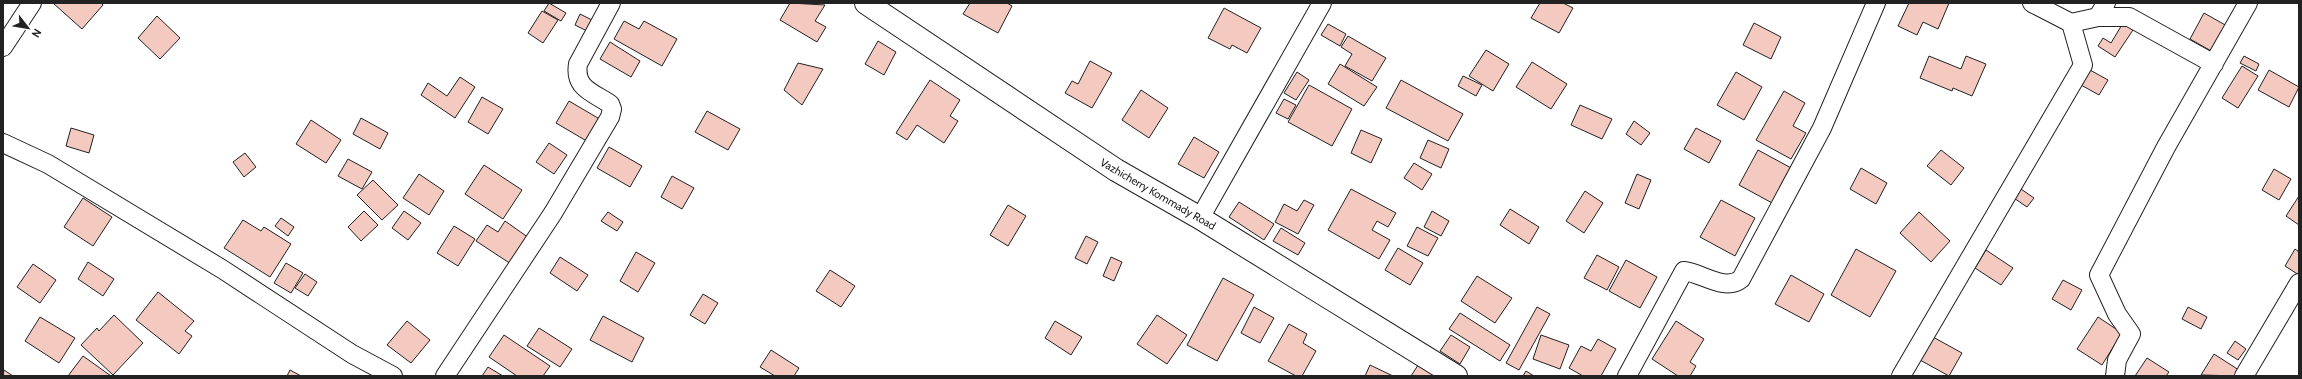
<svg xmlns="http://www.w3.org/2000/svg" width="2302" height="379" font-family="Cabin,sans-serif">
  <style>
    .building { fill: #f3c9c0; stroke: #222 }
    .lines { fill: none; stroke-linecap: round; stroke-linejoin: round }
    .minor-casing { stroke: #222; stroke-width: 20 }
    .secondary-casing { stroke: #222; stroke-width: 24 }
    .minor { stroke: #fff; stroke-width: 18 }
    .secondary { stroke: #fff; stroke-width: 22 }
    .labels { text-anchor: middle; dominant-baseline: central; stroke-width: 3; stroke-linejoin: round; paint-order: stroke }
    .street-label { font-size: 11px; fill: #222; stroke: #fff }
  </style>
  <rect width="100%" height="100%" fill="#fff"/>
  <path class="building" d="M 53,3 L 101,3 L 103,5 L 82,29 Z
    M 549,3 L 566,13 L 561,21 L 544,11 Z
    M 790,3 L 825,5 L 815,21 L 826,27 L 817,42 L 780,20 Z
    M 970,3 L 1007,3 L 1012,6 L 998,33 L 963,14 Z
    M 1540,3 L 1563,3 L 1573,8 L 1559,33 L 1531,18 Z
    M 1909,3 L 1949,3 L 1938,29 L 1923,22 L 1917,35 L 1898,26 Z
    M 1224,8 L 1261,28 L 1247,53 L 1232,45 L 1230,49 L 1208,38 Z
    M 542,11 L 558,20 L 543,43 L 528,33 Z
    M 2204,13 L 2227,26 L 2213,52 L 2190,39 Z
    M 580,14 L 596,22 L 591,33 L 575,25 Z
    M 157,16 L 180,38 L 160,59 L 138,38 Z
    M 624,21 L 639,29 L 644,21 L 677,39 L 662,66 L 614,39 Z
    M 1754,23 L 1781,37 L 1771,59 L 1743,45 Z
    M 2123,23 L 2133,30 L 2115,57 L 2098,46 L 2103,38 L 2111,43 Z
    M 1328,24 L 1346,34 L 1340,46 L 1321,35 Z
    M 1348,36 L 1386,58 L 1372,81 L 1345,66 L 1352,54 L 1341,47 Z
    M 878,41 L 896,52 L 884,75 L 865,64 Z
    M 610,42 L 640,61 L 631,77 L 600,59 Z
    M 1486,50 L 1509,64 L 1493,91 L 1469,76 Z
    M 1929,56 L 1961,69 L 1966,56 L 1986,64 L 1972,96 L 1953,88 L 1952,91 L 1920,78 Z
    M 2244,56 L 2259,64 L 2256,71 L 2240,63 Z
    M 1090,61 L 1112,73 L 1092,108 L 1065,93 L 1072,81 L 1078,84 Z
    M 1532,62 L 1567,84 L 1551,109 L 1516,87 Z
    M 798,63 L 823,69 L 802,105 L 784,90 Z
    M 1340,64 L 1377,87 L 1364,106 L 1328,84 Z
    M 2242,66 L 2258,76 L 2238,108 L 2222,98 Z
    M 2090,70 L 2108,80 L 2099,95 L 2081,85 Z
    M 2269,70 L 2299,87 L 2289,107 L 2258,90 Z
    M 1297,72 L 1309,80 L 1296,100 L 1284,93 Z
    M 1736,72 L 1762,87 L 1744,120 L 1717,105 Z
    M 1463,76 L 1482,85 L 1476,96 L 1458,86 Z
    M 460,77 L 475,87 L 455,118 L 421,95 L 428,83 L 447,96 Z
    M 930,80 L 960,100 L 950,116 L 958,121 L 944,143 L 917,125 L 907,140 L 896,133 Z
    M 1401,80 L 1463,114 L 1448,141 L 1386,108 Z
    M 1309,85 L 1352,109 L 1332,146 L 1288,122 Z
    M 1141,90 L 1168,108 L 1149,138 L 1122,120 Z
    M 1784,91 L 1805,103 L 1793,126 L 1806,133 L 1791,159 L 1756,140 Z
    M 482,97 L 503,109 L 488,134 L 468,122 Z
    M 1284,99 L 1296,105 L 1288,119 L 1276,113 Z
    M 569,101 L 603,121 L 590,143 L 556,123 Z
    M 1580,105 L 1612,119 L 1602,139 L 1571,125 Z
    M 707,111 L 740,129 L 728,150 L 695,132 Z
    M 361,118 L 388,133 L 380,149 L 353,134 Z
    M 311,120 L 341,140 L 326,163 L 296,144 Z
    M 1634,121 L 1650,133 L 1641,145 L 1626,134 Z
    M 71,128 L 94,135 L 89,153 L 66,146 Z
    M 1696,128 L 1721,141 L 1709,163 L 1684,149 Z
    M 1361,130 L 1382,139 L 1371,163 L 1351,153 Z
    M 1194,137 L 1219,152 L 1204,178 L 1178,164 Z
    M 1428,140 L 1449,149 L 1441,168 L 1420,158 Z
    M 549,143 L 567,155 L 554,174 L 536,162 Z
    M 609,147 L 642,166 L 630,187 L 597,168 Z
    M 1758,150 L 1793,169 L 1774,204 L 1739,185 Z
    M 1941,150 L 1964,168 L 1951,185 L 1927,166 Z
    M 245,153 L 256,167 L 244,177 L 233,162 Z
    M 348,159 L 372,172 L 362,189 L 338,176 Z
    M 1414,163 L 1432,174 L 1422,190 L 1404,178 Z
    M 484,165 L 522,190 L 503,219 L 465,194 Z
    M 1861,168 L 1887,183 L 1876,204 L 1850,189 Z
    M 2274,169 L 2291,179 L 2279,200 L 2262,190 Z
    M 419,174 L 444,191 L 429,215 L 403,198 Z
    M 1637,174 L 1651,180 L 1639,209 L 1625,203 Z
    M 672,176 L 694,188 L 682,209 L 661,197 Z
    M 373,180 L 398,205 L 382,220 L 357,195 Z
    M 2018,187 L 2034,198 L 2027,207 L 2011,196 Z
    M 1351,189 L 1396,213 L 1388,227 L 1377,221 L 1372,230 L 1390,240 L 1379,259 L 1328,230 Z
    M 1585,191 L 1603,203 L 1584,233 L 1566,221 Z
    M 2299,196 L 2299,225 L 2286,216 Z
    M 83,198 L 112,217 L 93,246 L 64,227 Z
    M 1304,200 L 1314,205 L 1298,234 L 1275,222 L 1284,204 L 1297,211 Z
    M 1721,200 L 1755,218 L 1735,256 L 1700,237 Z
    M 1239,202 L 1274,224 L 1264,240 L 1229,217 Z
    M 1008,205 L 1026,216 L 1008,246 L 990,235 Z
    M 1510,209 L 1539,227 L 1529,244 L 1500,225 Z
    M 364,211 L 378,225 L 361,241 L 348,227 Z
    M 404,211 L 421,223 L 408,240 L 392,228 Z
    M 1432,211 L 1449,221 L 1441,236 L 1424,227 Z
    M 608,212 L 623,222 L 617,231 L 601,221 Z
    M 1919,212 L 1950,241 L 1931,262 L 1900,233 Z
    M 281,218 L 294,227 L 288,236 L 275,226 Z
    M 243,220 L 261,231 L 264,227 L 291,244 L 270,277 L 224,248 Z
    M 505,221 L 529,238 L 511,264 L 476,241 L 487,225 L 498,232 Z
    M 454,226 L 475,239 L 458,266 L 437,253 Z
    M 1417,227 L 1438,238 L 1428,256 L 1407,246 Z
    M 1281,228 L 1305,243 L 1298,255 L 1273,241 Z
    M 1086,236 L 1098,242 L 1087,264 L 1075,258 Z
    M 1398,248 L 1423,263 L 1410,285 L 1385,270 Z
    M 1856,249 L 1896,271 L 1870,317 L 1831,295 Z
    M 2295,249 L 2299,252 L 2299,275 L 2285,266 Z
    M 1986,250 L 2013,268 L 2001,285 L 1975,268 Z
    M 636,252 L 655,263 L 638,292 L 620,281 Z
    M 1597,255 L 1619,267 L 1607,290 L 1584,278 Z
    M 560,257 L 588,275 L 577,291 L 550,273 Z
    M 1111,257 L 1122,262 L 1114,281 L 1103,276 Z
    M 1626,260 L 1657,277 L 1640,308 L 1609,291 Z
    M 88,262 L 114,279 L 103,296 L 78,279 Z
    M 286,263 L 303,273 L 291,293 L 274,283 Z
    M 33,264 L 56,280 L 40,303 L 17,287 Z
    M 830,270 L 855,286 L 841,307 L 816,291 Z
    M 305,274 L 317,282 L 308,296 L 295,288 Z
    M 1791,275 L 1824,294 L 1809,322 L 1775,304 Z
    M 1477,276 L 1512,298 L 1495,323 L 1461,301 Z
    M 1223,278 L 1254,295 L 1217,361 L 1187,345 Z
    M 2063,280 L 2082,290 L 2071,310 L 2052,299 Z
    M 158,292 L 194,321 L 185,331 L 192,336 L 179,354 L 136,320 Z
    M 703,294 L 718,303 L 705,324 L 690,315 Z
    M 1254,307 L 1274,318 L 1260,343 L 1241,333 Z
    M 1537,307 L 1550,314 L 1519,370 L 1506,363 Z
    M 2188,307 L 2207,317 L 2201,329 L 2182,319 Z
    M 1460,313 L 1510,345 L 1500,361 L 1449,329 Z
    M 114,315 L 143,343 L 113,375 L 81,345 L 97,328 L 99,331 Z
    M 1157,315 L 1187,335 L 1167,364 L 1137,344 Z
    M 603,316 L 644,338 L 632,362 L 590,340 Z
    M 40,317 L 75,338 L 59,363 L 25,341 Z
    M 2098,317 L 2122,333 L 2102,365 L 2077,349 Z
    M 407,321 L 430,340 L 411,363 L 387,345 Z
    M 1055,321 L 1082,337 L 1071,355 L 1045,338 Z
    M 1676,321 L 1704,339 L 1690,362 L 1696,366 L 1690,376 L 1678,376 L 1652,359 Z
    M 1289,324 L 1307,334 L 1303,343 L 1316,351 L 1302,376 L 1296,376 L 1268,361 Z
    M 539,328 L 572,349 L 560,367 L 527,346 Z
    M 504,335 L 550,366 L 543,376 L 517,376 L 489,357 Z
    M 1451,335 L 1470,347 L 1460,364 L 1440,351 Z
    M 1541,335 L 1569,345 L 1560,369 L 1533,359 Z
    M 1933,337 L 1962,353 L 1949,376 L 1920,360 Z
    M 1598,339 L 1616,349 L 1601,376 L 1583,376 L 1569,368 L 1581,346 L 1591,351 Z
    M 2235,341 L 2246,349 L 2238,360 L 2227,353 Z
    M 771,350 L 799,368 L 794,376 L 775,376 L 760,367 Z
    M 2214,354 L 2242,372 L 2240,376 L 2201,375 Z
    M 83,356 L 111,376 L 68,376 Z
    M 2147,358 L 2169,372 L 2166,376 L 2135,376 Z
    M 1420,362 L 1441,376 L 1411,376 Z
    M 1370,365 L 1393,376 L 1365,376 Z
    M 488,367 L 503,376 L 482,376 Z
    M 4,370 L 13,376 L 3,376 Z
    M 290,370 L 301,376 L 287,376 Z
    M 1526,371 L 1534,376 L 1523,376 Z"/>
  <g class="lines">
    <defs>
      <path id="minor" d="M 2032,3 L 2071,23 L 2098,17 L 2106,3
        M 2098,17 L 2129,17 L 2214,64
        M 3,47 L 32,3
        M 3,143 L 48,164 L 222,269 L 352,354 L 393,376
        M 1200,218 L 1322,3
        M 445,376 L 553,213 L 610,117 L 612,109 L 610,104 C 592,92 574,88 578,64 L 611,3
        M 1627,376 L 1684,271 C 1702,273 1725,292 1741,279 L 1822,128 L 1876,3
        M 1901,376 L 2083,65 L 2071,23
        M 2115,376 L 2117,360 L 2131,334 L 2117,314 L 2099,275 L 2166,147 L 2248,3
        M 2244,376 L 2299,283"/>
      <path id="secondary" d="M 866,3 L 1116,170 L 1200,218 L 1456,376"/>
    </defs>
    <use href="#minor" class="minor-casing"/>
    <use href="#secondary" class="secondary-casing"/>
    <use href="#minor" class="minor"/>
    <use href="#secondary" class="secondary"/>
  </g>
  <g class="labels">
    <g class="street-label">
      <text transform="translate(1158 194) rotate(30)">Vazhicherry Kommady Road</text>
    </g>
  </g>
  <rect width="2302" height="379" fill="none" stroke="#222222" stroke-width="8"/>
  <g transform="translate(28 28) rotate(121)" stroke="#ffffff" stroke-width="3" paint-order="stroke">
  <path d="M0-3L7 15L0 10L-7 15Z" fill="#222222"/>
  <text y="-6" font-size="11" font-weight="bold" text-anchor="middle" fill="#222222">N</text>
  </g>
</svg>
